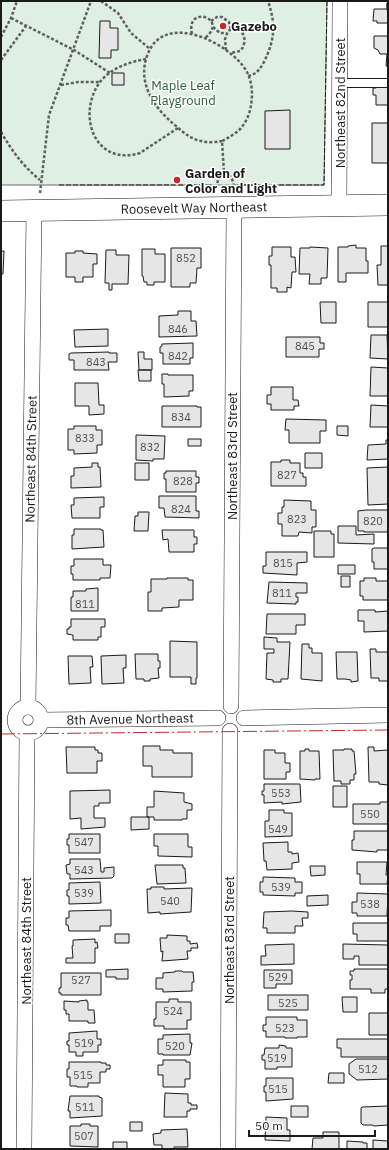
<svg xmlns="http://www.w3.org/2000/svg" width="389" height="1150" font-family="'IBM Plex Sans',sans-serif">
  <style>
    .green { fill: #e0efe3; stroke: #6a6a6a }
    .building { fill: #e6e6e6; stroke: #1a1a1a }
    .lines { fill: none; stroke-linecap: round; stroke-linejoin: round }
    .lane-casing { stroke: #1a1a1a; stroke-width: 10 }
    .street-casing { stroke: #1a1a1a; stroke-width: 16 }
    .secondary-casing { stroke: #1a1a1a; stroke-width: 22 }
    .path { stroke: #5f5f5f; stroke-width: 2.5; stroke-dasharray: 3 2; stroke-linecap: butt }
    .lane { stroke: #fff; stroke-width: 8 }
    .street { stroke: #fff; stroke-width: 15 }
    .secondary { stroke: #fff; stroke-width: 21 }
    .fence { stroke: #1a1a1a; stroke-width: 1; stroke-dasharray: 5 2; stroke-linecap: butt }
    .power { stroke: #c62828; stroke-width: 1; stroke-dasharray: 14 3 2 3; stroke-linecap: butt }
    .poi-dot { fill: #c62828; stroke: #fff; stroke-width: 1.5 }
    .labels { text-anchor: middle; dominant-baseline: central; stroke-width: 3; stroke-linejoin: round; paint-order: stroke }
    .number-label { font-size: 11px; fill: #4d4d4d }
    .poi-label { font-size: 13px; font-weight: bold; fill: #1a1a1a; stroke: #fff; text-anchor: start }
    .park-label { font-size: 13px; fill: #2b5a34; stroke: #fff }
    .street-label { font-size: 13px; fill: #1a1a1a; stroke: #fff }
  </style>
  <rect width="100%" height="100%" fill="#fff"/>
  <path class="green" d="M 1,1 L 327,1 L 324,185 L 1,185 Z"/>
  <path class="building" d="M 387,3 L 388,23 L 377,23 L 377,21 L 373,21 L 374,9 L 387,9 Z
    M 100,21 L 110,21 L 110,28 L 118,28 L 118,50 L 111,50 L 111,58 L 99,58 Z
    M 374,36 L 388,36 L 388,66 L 386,66 L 387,54 L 380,54 L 378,50 L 374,48 Z
    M 112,73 L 124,73 L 124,85 L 112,85 Z
    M 376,86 L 388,86 L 388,105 L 376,105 L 376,95 L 373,95 L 373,88 L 376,88 Z
    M 290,110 L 290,149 L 265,149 L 265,111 Z
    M 372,123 L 388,123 L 388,163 L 372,163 Z
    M 356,245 L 356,248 L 366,248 L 366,261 L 368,261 L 368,273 L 346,273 L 346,282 L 338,282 L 338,247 L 348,247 L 348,246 Z
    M 381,246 L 388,246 L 388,285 L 378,285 L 377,265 L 381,265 Z
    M 272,247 L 291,247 L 291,257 L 295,257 L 296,272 L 292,272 L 291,288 L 287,287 L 287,292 L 277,292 L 277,288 L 271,288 L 271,265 L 269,265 L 269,256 L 272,256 Z
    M 310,247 L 328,248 L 327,278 L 321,278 L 321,284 L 309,284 L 310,274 L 299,274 L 300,248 L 310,248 Z
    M 171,248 L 201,248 L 201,268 L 197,268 L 196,283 L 190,283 L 190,287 L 171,287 Z
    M 142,249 L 155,249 L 155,254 L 165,254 L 165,282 L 154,282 L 154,285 L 147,285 L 147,282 L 144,282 L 143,276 L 142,276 Z
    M 106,250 L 116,250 L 116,255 L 129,255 L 128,284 L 112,284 L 112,290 L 109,290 L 109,283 L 105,283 Z
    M 1,251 L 4,251 L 3,274 L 1,274 L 1,279 Z
    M 75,251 L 83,251 L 83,253 L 97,254 L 97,264 L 93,264 L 93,277 L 83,277 L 83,282 L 75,282 L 75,277 L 66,277 L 66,253 L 75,253 Z
    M 320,302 L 336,302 L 336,323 L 321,323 Z
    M 368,302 L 388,302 L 388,327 L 368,327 Z
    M 178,311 L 191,311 L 191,321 L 196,321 L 197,336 L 159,337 L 159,316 L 178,315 Z
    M 108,329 L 108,346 L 75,347 L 74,330 Z
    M 371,335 L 387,335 L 388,359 L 370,358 Z
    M 286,337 L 320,337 L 320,343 L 324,343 L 324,349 L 319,349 L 319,357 L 286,357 Z
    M 193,343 L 193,358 L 190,358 L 190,364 L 163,364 L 163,353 L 160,353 L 160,347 L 162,346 L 162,344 Z
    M 109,352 L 109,353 L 117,353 L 117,362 L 108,362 L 109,370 L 74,370 L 74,360 L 69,360 L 69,354 L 71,353 Z
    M 138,352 L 144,352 L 144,359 L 152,359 L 152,370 L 139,370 Z
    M 371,367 L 388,368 L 388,396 L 370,396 Z
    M 138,370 L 151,370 L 151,381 L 139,381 Z
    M 162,374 L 168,374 L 168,375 L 193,375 L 193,391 L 189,391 L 189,396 L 164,397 L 164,384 L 162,384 Z
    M 75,383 L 98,383 L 99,405 L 104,405 L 104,414 L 89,415 L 89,406 L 75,406 Z
    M 271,387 L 293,387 L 293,400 L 298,400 L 299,406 L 294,406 L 294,410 L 271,410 L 271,404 L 267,404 L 267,395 L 271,395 Z
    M 371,405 L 388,406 L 388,427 L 370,427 Z
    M 162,406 L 197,406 L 197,407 L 201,407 L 201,427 L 162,427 Z
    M 286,419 L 326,420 L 326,431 L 320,431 L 320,443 L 289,443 L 289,430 L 285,430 Z
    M 74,426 L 96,426 L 96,430 L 102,430 L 102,445 L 97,445 L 97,453 L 74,454 L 74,450 L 68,450 L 68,429 L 74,429 Z
    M 337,426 L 348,426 L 348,436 L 337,435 Z
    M 136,435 L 165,436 L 164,459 L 153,459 L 153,461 L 136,460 Z
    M 188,439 L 201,439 L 201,446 L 188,446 Z
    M 386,440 L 388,440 L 388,459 L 367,460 L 368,445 L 386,444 Z
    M 305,453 L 322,453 L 322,468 L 305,468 Z
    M 281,460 L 290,460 L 290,463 L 300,463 L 300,473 L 303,473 L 303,477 L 306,477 L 306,486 L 271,486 L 271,462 L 281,462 Z
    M 92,463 L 98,463 L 98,467 L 100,467 L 101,487 L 71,488 L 71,476 L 74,476 L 74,468 L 92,467 Z
    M 135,463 L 149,463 L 149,480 L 135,480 Z
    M 388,467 L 388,504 L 368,505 L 367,468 Z
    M 166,471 L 196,471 L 196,477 L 199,477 L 199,483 L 196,483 L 196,492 L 166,492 L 166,479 L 164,479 L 164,473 L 166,473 Z
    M 159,496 L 196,496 L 196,511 L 199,511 L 199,518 L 165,517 L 164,508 L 159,508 Z
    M 104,497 L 104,507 L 100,507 L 100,518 L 72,518 L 71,505 L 74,505 L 74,498 Z
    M 284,500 L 311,501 L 311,510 L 316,510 L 316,527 L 312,527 L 312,533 L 299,532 L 298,536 L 282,536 L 282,524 L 278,524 L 278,513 L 282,513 L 282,507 L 284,507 Z
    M 366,510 L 388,510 L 388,532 L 364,532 L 364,531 L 358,531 L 358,511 Z
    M 138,512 L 149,512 L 148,531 L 134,531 L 135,516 L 138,516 Z
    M 338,526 L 356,526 L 356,535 L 374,534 L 374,544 L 338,543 Z
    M 74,529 L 101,529 L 101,530 L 103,530 L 104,547 L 72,549 L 72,535 L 74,535 Z
    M 162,530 L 194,530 L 194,537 L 197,537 L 197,544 L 194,544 L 194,552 L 169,552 L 168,539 L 163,540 Z
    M 314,531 L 331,531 L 331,534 L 334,534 L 334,557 L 314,557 Z
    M 374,548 L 388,548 L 388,569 L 374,569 L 374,562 L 372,562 L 372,549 Z
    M 266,552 L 307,552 L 307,562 L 297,563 L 297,575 L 263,573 L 263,566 L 266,566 Z
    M 74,559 L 103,559 L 103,565 L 111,565 L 110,578 L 100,578 L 100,580 L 73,580 L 73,574 L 71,574 L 71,566 L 74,566 Z
    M 338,565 L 355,565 L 355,574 L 338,574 Z
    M 341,576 L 350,576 L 350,587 L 341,587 Z
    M 167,578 L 188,578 L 188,580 L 193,580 L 193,600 L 179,600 L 179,607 L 162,608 L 162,611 L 148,611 L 148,592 L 151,592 L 151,579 L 167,579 Z
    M 364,578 L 376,578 L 376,581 L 388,581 L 388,600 L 363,600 L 363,596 L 360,596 L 360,581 L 364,581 Z
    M 269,582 L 307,583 L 307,593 L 296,593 L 296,597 L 298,597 L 298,602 L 296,602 L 296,604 L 267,603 Z
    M 98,588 L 98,611 L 71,611 L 71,597 L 73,597 L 73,591 L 86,591 L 86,589 Z
    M 358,610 L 375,610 L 375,612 L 388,611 L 388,631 L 364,632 L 364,621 L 358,621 Z
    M 267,614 L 305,614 L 305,625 L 296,625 L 296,634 L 266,634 Z
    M 71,619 L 105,619 L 105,627 L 101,627 L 101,637 L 98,637 L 98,640 L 73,640 L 73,635 L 67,634 L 67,629 L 69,629 L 69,627 L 71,627 Z
    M 264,637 L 277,638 L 277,642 L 290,642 L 288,679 L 281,679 L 281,682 L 273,682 L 273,680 L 266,679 L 267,653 L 274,653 L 274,649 L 264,649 Z
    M 170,641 L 197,642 L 197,678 L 196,678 L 196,684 L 191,684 L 191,677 L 170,677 Z
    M 302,644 L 309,644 L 309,648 L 312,648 L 312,653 L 322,653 L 322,681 L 301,679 Z
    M 370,649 L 376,649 L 376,652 L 388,652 L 388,681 L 379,681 L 379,678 L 371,678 Z
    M 336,652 L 357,652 L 358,681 L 351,682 L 351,680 L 345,679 L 337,679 Z
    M 135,654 L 158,654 L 158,661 L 160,661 L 160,668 L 158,668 L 159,678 L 150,679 L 150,681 L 144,681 L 144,679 L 136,679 Z
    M 126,655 L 126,668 L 123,668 L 124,683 L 102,684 L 101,656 Z
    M 68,656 L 92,656 L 93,667 L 90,667 L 91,683 L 69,684 Z
    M 143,746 L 160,746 L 160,750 L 173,750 L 173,753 L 192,753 L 192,777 L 152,777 L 152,766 L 143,766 Z
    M 66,747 L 95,747 L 95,750 L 98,750 L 98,753 L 102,753 L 102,761 L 97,761 L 97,773 L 67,773 Z
    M 368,747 L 374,747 L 374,751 L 388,750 L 388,785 L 379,784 L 379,782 L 369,782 Z
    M 305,749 L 309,749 L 309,751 L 319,751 L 320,779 L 315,779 L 315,780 L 300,779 L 300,751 L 305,751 Z
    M 344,749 L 352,749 L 352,751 L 354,751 L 356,774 L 354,774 L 354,780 L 350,780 L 350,784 L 341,784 L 341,781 L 334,781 L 333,750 L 344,750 Z
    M 264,750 L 275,750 L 275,753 L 285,753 L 285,763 L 290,763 L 290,772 L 286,772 L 286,779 L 264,779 Z
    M 264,784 L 300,784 L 301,802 L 282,804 L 282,802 L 264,803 L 264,795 L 262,795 L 262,791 L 264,791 Z
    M 333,786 L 347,786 L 347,807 L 333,807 Z
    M 110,790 L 110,803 L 99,803 L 99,806 L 94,806 L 94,818 L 105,818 L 105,827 L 81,829 L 81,818 L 70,819 L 70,791 Z
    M 154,791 L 184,793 L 184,802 L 192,804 L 192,810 L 187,810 L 187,819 L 182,819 L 182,820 L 154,820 L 154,817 L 147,817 L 147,807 L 154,807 Z
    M 380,802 L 388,802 L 388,824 L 353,824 L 353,804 L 380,804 Z
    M 269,810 L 284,810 L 284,813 L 292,813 L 292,836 L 265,837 L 265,821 L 269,821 Z
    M 131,817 L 149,817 L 149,829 L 131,830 Z
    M 354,831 L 388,831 L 388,850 L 377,850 L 377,852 L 352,850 L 352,840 L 354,840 Z
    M 69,834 L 100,834 L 100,853 L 69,853 L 69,845 L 67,845 L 67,839 L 69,839 Z
    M 154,834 L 188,834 L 188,847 L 192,847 L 192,857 L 158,856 L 158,846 L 154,846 Z
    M 288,842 L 288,852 L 292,852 L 292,854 L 298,853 L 299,862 L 292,863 L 292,869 L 267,870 L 266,861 L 264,861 L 263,843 Z
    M 70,859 L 100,859 L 101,872 L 104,872 L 104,868 L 114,867 L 114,876 L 112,878 L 70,879 L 70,874 L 67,874 L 66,865 L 70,864 Z
    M 357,862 L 387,862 L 386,875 L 388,875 L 387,884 L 360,884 L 360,874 L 357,874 Z
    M 155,865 L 183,865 L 183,868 L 185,868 L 186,883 L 157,884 Z
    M 310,866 L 325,866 L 325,875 L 311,876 Z
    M 263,877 L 295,878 L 295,882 L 302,882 L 302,893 L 295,893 L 295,896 L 263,895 L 263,892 L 260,892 L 260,882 L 263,882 Z
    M 100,882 L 101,903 L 69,904 L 69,896 L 67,896 L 67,890 L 69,890 L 69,883 Z
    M 151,887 L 164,887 L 164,889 L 192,888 L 191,912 L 160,914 L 160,912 L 148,913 L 147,889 L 151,889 Z
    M 357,893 L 388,894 L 387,916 L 357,916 L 357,913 L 352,913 L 352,902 L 357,902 Z
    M 328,895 L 328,905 L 307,906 L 307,896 Z
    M 111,910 L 111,926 L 100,926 L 100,931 L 69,931 L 68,925 L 66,925 L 66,918 L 69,918 L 69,911 Z
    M 292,911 L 308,912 L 308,918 L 302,918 L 303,926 L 295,926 L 295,933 L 267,933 L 267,928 L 263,928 L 264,912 Z
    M 353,923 L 388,923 L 388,941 L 357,941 L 357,934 L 353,934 Z
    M 115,934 L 129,934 L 129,943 L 115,943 Z
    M 167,935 L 187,936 L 187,941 L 190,941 L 190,944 L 197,943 L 198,948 L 191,948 L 191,951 L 187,951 L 188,959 L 162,961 L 163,951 L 161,952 L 160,938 L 167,938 Z
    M 95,939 L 95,943 L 97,942 L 98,948 L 95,948 L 95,963 L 66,963 L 66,958 L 73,958 L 72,946 L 73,946 L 73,940 Z
    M 294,944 L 294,964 L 261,965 L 261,956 L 266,956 L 265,945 Z
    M 343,944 L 388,945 L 388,965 L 359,965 L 359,956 L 354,956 L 354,959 L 343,959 Z
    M 128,969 L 128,979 L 116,979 L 116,977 L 106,977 L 106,970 Z
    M 354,969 L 388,969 L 388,989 L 385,989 L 385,993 L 371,993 L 371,989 L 350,989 L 350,980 L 352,980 L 352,975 L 350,975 L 350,971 L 354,971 Z
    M 264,970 L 292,970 L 292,984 L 276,984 L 276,988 L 264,988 Z
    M 175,971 L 182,971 L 183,972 L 193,972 L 194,982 L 192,982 L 192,991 L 163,992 L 163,989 L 156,989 L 156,978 L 163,978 L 163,973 L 175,972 Z
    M 61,973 L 101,973 L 101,995 L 61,995 L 61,993 L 59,993 L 59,988 L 61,988 Z
    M 268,995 L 308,995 L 308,1010 L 268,1010 Z
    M 342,997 L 357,997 L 357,1012 L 343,1012 Z
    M 169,999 L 178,999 L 178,1002 L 191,1002 L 191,1020 L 187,1020 L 187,1029 L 164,1029 L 164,1026 L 154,1026 L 154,1019 L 156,1019 L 156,1002 L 169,1002 Z
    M 87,1000 L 87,1002 L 88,1002 L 88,1010 L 94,1010 L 95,1023 L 88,1023 L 88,1021 L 69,1021 L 69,1014 L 66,1014 L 66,1010 L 64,1010 L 64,1001 L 79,1002 L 79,1001 Z
    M 369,1013 L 388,1013 L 388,1035 L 369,1035 Z
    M 266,1017 L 297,1017 L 297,1020 L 307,1020 L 307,1037 L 297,1037 L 297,1038 L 285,1038 L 285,1037 L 266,1037 L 266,1031 L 263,1031 L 263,1025 L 266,1025 Z
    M 97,1031 L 97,1039 L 101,1039 L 101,1045 L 98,1045 L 98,1052 L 83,1052 L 83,1056 L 76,1056 L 76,1052 L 69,1052 L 69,1045 L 67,1045 L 67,1041 L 69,1041 L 69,1033 Z
    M 190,1034 L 190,1043 L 192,1043 L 190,1055 L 163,1055 L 163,1054 L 158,1054 L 158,1039 L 163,1039 L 163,1035 Z
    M 337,1039 L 388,1039 L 388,1057 L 341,1057 L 341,1048 L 337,1048 Z
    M 279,1045 L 286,1046 L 286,1048 L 292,1048 L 292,1067 L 277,1067 L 277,1069 L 265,1069 L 265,1060 L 262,1060 L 262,1055 L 264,1055 L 265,1048 L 279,1048 Z
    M 356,1059 L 388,1059 L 388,1079 L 357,1080 L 349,1074 L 349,1064 Z
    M 163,1060 L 186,1060 L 186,1062 L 190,1062 L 190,1079 L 185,1079 L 185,1087 L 163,1087 L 163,1075 L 158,1075 L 158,1065 L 163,1065 Z
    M 69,1062 L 101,1062 L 101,1063 L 106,1063 L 106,1065 L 110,1065 L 110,1069 L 106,1069 L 106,1072 L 100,1072 L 100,1083 L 88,1083 L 88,1087 L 77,1087 L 77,1086 L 70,1086 L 70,1077 L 67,1077 L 67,1069 L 69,1069 Z
    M 329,1073 L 344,1073 L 344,1083 L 328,1083 Z
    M 266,1078 L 293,1078 L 293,1099 L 266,1101 L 266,1092 L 264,1092 L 264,1086 L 266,1086 Z
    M 165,1093 L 188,1094 L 188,1103 L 191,1103 L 191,1105 L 197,1105 L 197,1109 L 190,1109 L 190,1111 L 187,1111 L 187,1117 L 164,1117 Z
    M 70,1096 L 99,1096 L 99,1097 L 102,1098 L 102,1116 L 70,1118 L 70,1111 L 68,1111 Z
    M 291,1106 L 308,1106 L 308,1117 L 291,1117 Z
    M 388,1106 L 388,1125 L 374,1126 L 372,1125 L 363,1125 L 361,1123 L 361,1108 L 362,1107 Z
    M 266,1117 L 287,1118 L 287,1130 L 290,1130 L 290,1141 L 265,1140 Z
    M 130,1122 L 142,1122 L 142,1131 L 130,1131 Z
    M 81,1124 L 90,1124 L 90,1126 L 98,1126 L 98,1147 L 70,1146 L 70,1126 L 81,1126 Z
    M 187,1129 L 188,1147 L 174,1147 L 174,1149 L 162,1149 L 162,1145 L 154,1145 L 153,1134 L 161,1133 L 161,1130 Z
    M 323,1132 L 339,1132 L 339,1149 L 312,1149 L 313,1138 L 323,1138 Z
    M 373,1140 L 388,1141 L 388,1149 L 373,1149 Z
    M 347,1141 L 363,1142 L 363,1143 L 367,1143 L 367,1149 L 347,1149 Z
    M 113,1142 L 127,1142 L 127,1149 L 113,1149 Z"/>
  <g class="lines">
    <defs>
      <path id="lane" d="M 340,83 L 388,83"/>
      <path id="street" d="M 339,205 L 340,1
        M 231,706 L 234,207
        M15 720a13 13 0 1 1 26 0a13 13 0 1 1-26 0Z
        M 28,707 L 34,211
        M 244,718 L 388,715
        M 42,720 L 218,718
        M 24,1149 L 27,733
        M 228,1149 L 230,731"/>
      <path id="secondary" d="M 1,211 L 388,205"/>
    </defs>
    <use href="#lane" class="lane-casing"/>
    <use href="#street" class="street-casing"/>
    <use href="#secondary" class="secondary-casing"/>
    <path class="path" d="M 101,1 L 118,13 L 131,33 L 150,49
      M 11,18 L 74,50 L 110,73
      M 211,21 L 217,17 L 222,17 L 229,22 L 231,30
      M 213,27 L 220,33 L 226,33
      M 192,34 C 185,4 230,18 205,38
      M 1,37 L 11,18 L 17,1
      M 226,50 L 225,39 L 228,31 C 242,23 250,41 240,51 L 231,53
      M 146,59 C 129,62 111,68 100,82 C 76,115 95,167 140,153 L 178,128
      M 1,60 L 26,26
      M 248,76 C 257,74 260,69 264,62 C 275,39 276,25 268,1
      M 61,85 L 78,82 L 100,82
      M 1,132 C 12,151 23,166 40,180
      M 224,173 C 232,174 233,181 234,188
      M 217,188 L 218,178 L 224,173 L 222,141 C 228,138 233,135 238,131 C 245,125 250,114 251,105 C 253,94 252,82 247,72 C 231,43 163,9 147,56 C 137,84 155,109 176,126 C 184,133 191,139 201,141 C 208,143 216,142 222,141
      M 40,193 L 49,115 L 91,1"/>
    <use href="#lane" class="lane"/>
    <use href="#street" class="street"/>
    <use href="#secondary" class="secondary"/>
    <path class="fence" d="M 59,185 L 211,185
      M 237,185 L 324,185 L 327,1"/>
    <path class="power" d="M 1,734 L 388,730"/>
  </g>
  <g class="poi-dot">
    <circle cx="223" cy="26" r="4"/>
    <circle cx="177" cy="180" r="4"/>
  </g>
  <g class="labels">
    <g class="number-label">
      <text x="186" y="258">852</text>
      <text x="178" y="329">846</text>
      <text x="305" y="346">845</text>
      <text x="178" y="356">842</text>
      <text x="96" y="362">843</text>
      <text x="181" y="417">834</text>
      <text x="85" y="438">833</text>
      <text x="150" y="447">832</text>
      <text x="287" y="475">827</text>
      <text x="183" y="481">828</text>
      <text x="181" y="509">824</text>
      <text x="297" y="519">823</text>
      <text x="373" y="521">820</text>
      <text x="283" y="563">815</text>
      <text x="282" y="593">811</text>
      <text x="85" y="604">811</text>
      <text x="281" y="793">553</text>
      <text x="370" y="814">550</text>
      <text x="278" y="829">549</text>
      <text x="84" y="842">547</text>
      <text x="84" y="870">543</text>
      <text x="281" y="887">539</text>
      <text x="84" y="893">539</text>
      <text x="170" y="901">540</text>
      <text x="370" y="904">538</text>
      <text x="278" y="977">529</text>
      <text x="81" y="980">527</text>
      <text x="288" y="1003">525</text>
      <text x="173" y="1011">524</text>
      <text x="285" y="1028">523</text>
      <text x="84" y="1043">519</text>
      <text x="175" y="1046">520</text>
      <text x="277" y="1058">519</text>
      <text x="368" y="1069">512</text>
      <text x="83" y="1075">515</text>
      <text x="278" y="1089">515</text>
      <text x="85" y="1107">511</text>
      <text x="84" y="1136">507</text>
    </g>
    <g class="poi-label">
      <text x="231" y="26">Gazebo</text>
      <text x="185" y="173">Garden of<tspan x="185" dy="15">Color and Light</tspan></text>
    </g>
    <g class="park-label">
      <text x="183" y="85">Maple Leaf<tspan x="183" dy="15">Playground</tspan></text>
    </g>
    <g class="street-label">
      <text transform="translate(340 103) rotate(-90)">Northeast 82nd Street</text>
      <text transform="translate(194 208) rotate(-1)">Roosevelt Way Northeast</text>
      <text transform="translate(232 456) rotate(-90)">Northeast 83rd Street</text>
      <text transform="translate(31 459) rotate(-89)">Northeast 84th Street</text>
      <text transform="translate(130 719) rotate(-1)">8th Avenue Northeast</text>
      <text transform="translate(229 940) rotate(-90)">Northeast 83rd Street</text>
      <text transform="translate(26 941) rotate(-90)">Northeast 84th Street</text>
    </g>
  </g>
  <rect width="389" height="1150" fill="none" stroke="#1a1a1a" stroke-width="4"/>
  <path d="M249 1130v6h126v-6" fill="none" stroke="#1a1a1a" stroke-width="2"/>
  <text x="255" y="1130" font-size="12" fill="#1a1a1a" stroke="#ffffff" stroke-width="3" paint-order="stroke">50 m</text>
</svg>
